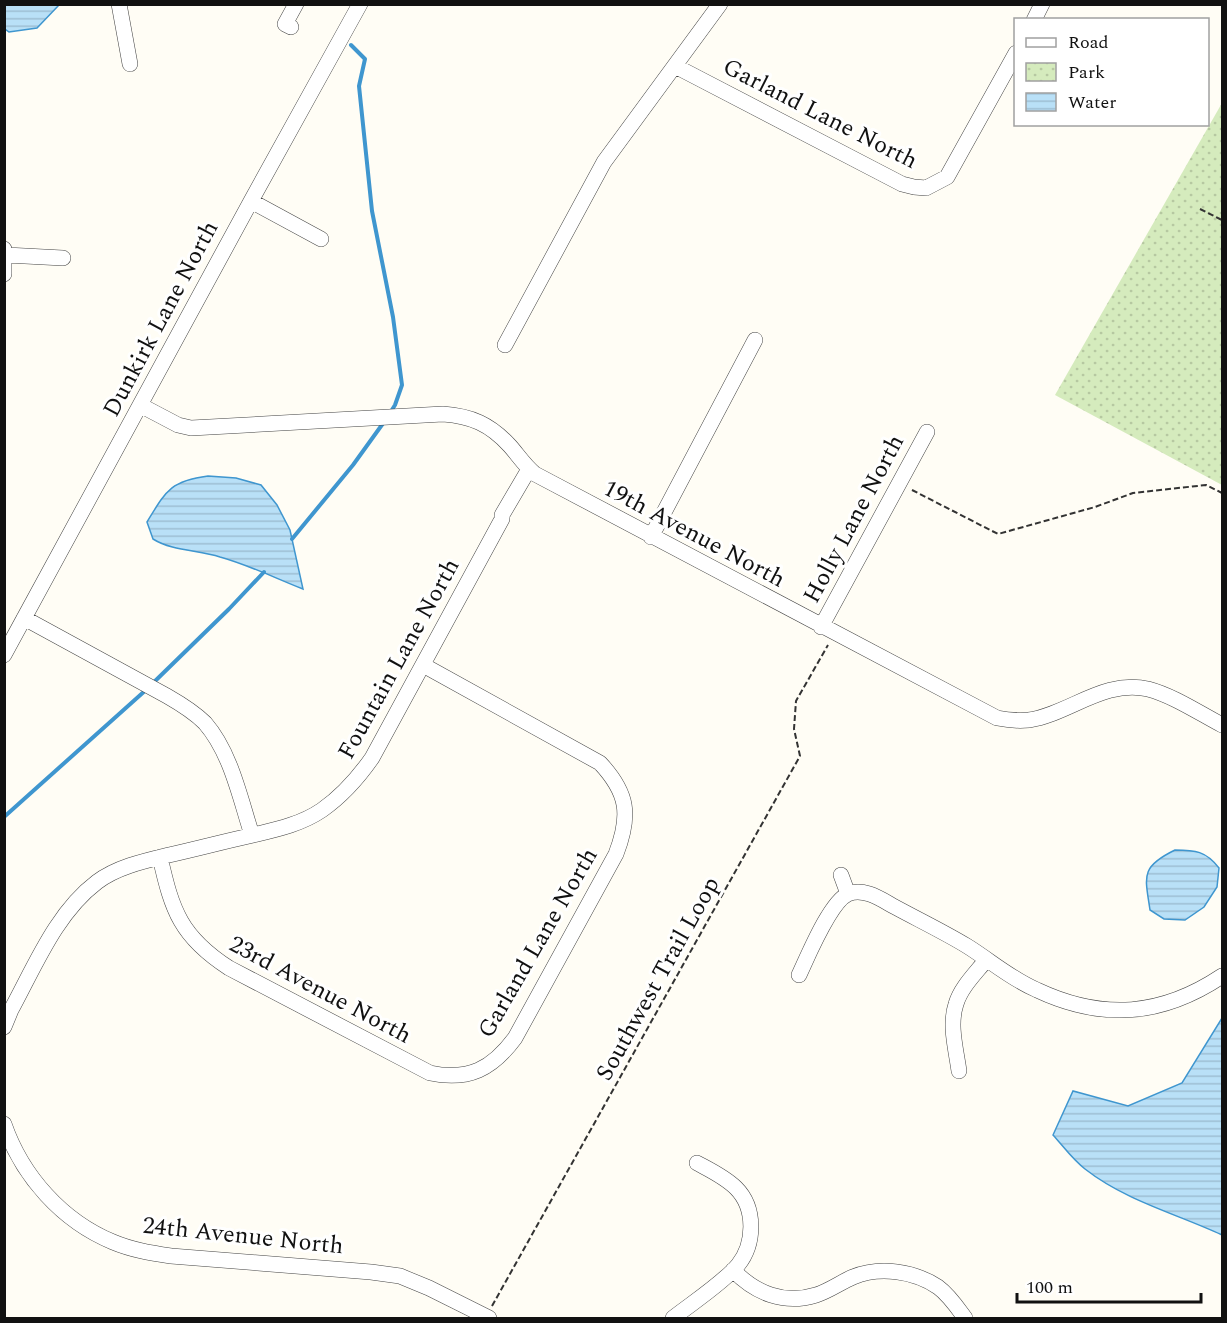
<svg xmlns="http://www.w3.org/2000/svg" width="1227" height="1323" font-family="Spectral,serif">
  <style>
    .park { fill: url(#park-dots) }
    .water { fill: url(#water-rules); stroke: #3f96cf; stroke-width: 1.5 }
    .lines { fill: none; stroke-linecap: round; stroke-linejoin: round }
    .stream { stroke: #3f96cf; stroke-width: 4 }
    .minor-casing { stroke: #444; stroke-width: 16 }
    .path { stroke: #333; stroke-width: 2; stroke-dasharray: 6 3; stroke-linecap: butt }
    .minor { stroke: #fff; stroke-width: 15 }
    .labels { text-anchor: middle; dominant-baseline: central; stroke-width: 6; stroke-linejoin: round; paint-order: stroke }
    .street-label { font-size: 24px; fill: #111; stroke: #fff }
  </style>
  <defs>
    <pattern id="park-dots" width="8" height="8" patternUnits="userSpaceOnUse" patternTransform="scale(1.5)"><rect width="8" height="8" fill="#d5ebbd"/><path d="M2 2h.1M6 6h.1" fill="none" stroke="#b6c8a1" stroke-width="1.8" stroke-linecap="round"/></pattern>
    <pattern id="water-rules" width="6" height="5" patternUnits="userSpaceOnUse" patternTransform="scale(1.5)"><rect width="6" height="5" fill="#b9e0f7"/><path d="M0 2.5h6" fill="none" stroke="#9ebfd3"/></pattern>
  </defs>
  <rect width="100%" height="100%" fill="#fffdf5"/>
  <path class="park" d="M 1222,103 L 1222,485 L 1055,395 Z"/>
  <path class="water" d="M 4,5 L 5,4 L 59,5 L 37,28 L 9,32 L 5,29 Z
    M 208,476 L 236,478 L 261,485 L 277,505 L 290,530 L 303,589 C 275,578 249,565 220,557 C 198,550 172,551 153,539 L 147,522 C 166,491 170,481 208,476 Z
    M 1175,850 C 1195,850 1206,851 1219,868 L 1217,887 L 1204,907 L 1185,920 L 1164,919 L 1150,910 C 1145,876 1140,867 1175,850 Z
    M 1222,1018 L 1222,1235 C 1177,1214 1126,1201 1085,1169 C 1073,1160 1063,1146 1053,1135 L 1073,1091 L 1128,1106 L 1182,1083 Z"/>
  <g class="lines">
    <path class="stream" d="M 351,45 L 365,59 L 359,86 L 372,211 L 393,317 L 402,385 L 395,405 L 390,413
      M 292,539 L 353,465 L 384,422
      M 152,684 L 229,609 L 264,572
      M 4,817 L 147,689"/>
    <defs>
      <path id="minor" d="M 119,4 L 130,64
        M 1034,20 L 1042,4
        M 291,27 L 285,24 L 296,4
        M 675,66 L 902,184 L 914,187 L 926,188 L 947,177 L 1016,53
        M 251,201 L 321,239
        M 4,249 L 4,274
        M 6,255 L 63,258
        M 505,345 L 604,162 L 720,4
        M 140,405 L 178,425 L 191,428 L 443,414 C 471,416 490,424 510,446 C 518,455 525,466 535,474 L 997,718 C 1007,720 1018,721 1029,720 C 1069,714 1104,679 1148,689 C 1174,696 1199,713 1222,725
        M 651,537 L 755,340
        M 24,618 L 167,696 C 181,704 194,712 205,723 C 231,753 240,798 252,835
        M 821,627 L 927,432
        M 4,655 L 251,201 L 360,4
        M 160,857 C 172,911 181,937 229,968 L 430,1073 C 469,1081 492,1069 515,1038 L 616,854 C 631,815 628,793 600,763 L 423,665
        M 841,875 L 848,894
        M 799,975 C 808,956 830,902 848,894 C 864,887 882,900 895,907 C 919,920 944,932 967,946 C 991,961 1011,979 1037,990 C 1103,1021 1162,1016 1222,976
        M 4,1027 L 11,1010 C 35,966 56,913 97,882 C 117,867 144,861 169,855 C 196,849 222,842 249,836 C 274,830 300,825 322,810 C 342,796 358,778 372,758 L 502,519 L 502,515 L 529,469
        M 959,1071 C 956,1049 949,1025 956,1004 C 961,987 976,973 986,960
        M 4,1124 C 22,1176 62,1221 113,1242 C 132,1250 151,1253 171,1256 L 371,1272 L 400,1276 L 429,1288 L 489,1318
        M 733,1270 C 755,1293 784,1305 816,1295 C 829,1291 841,1282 853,1277 C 880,1266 914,1271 938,1287 C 949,1295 957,1307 965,1318
        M 673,1318 C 692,1303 723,1283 738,1265 C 755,1244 756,1208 736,1188 C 725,1177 710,1170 697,1163"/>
    </defs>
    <use href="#minor" class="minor-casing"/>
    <path class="path" d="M 1200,209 L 1222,220
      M 912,490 L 998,534 L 1095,507 L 1133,493 L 1206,485 L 1222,493
      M 492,1306 L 800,756 L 794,729 L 796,701 L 828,645"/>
    <use href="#minor" class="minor"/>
  </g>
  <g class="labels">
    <g class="street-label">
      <text transform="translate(820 114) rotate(27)">Garland Lane North</text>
      <text transform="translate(161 319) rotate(-62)">Dunkirk Lane North</text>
      <text transform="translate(854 519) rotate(-62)">Holly Lane North</text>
      <text transform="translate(694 534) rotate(28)">19th Avenue North</text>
      <text transform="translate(399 659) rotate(-61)">Fountain Lane North</text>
      <text transform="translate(538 943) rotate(-60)">Garland Lane North</text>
      <text transform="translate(658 979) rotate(-61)">Southwest Trail Loop</text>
      <text transform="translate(320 990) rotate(28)">23rd Avenue North</text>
      <text transform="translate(243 1236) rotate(6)">24th Avenue North</text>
    </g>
  </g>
  <rect width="1227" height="1323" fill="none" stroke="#111111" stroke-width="12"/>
  <rect x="1014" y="18" width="195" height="108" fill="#ffffff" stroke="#a0a0a0" stroke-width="1.5"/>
  <rect x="1026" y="38" width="30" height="9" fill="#ffffff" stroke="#a0a0a0" stroke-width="1.5"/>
  <text x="1068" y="48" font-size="18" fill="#111111">Road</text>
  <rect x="1026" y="63" width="30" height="18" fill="url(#park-dots)" stroke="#a0a0a0" stroke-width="1.5"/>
  <text x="1068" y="78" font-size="18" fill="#111111">Park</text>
  <rect x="1026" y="93" width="30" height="18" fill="url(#water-rules)" stroke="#a0a0a0" stroke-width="1.5"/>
  <text x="1068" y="108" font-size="18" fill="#111111">Water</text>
  <path d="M1017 1293v9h184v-9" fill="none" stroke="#111111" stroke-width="3"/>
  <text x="1026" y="1293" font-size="18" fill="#111111" stroke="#ffffff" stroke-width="4.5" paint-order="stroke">100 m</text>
</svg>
